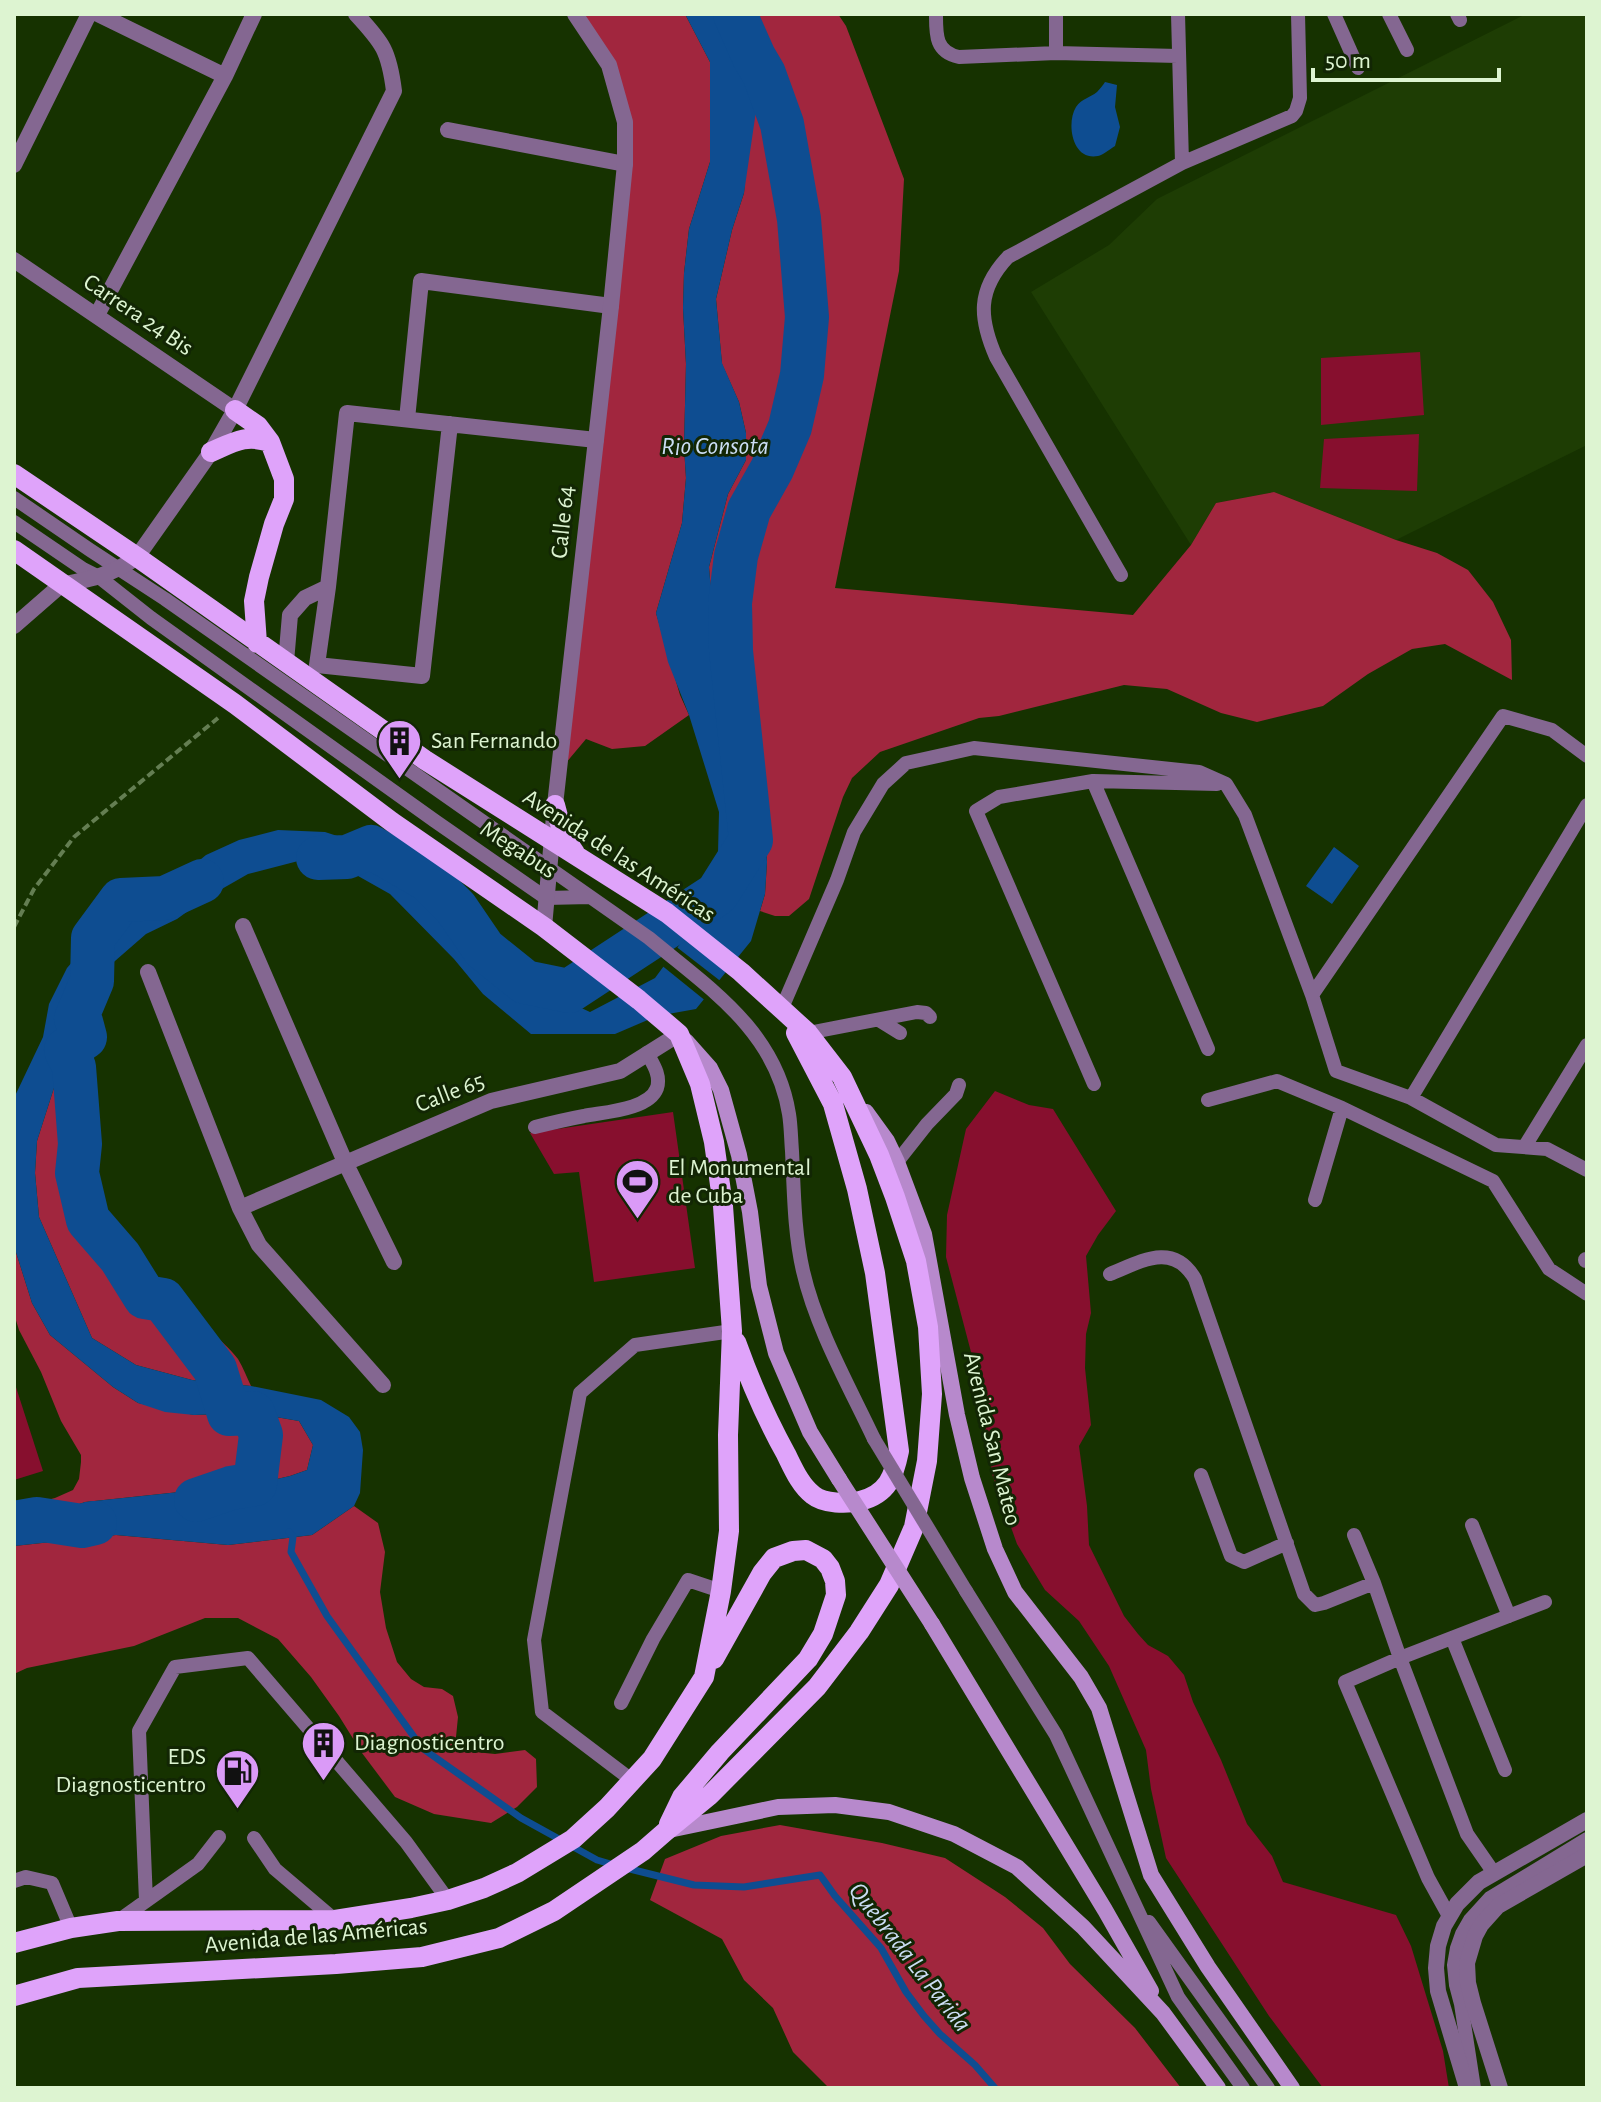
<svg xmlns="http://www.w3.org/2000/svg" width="1601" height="2102" font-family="'Alegreya Sans',sans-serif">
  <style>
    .built { fill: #1e3d04 }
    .green { fill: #870f2e }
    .forest { fill: #a1263e }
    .water { fill: #0e4d91 }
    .pier { fill: #163200 }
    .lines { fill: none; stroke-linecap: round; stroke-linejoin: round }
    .stream { stroke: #0e4d91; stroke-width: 7 }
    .river { stroke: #0e4d91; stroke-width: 44 }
    .path { stroke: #647e52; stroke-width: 4; stroke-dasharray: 8 4; stroke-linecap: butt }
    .service { stroke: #846791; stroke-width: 14 }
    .minor { stroke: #846791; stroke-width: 16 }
    .tertiary { stroke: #846791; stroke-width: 16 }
    .secondary { stroke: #b789cc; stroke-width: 16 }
    .primary { stroke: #dfa3fa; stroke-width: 20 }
    .service-bridge { stroke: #846791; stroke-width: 14 }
    .secondary-bridge { stroke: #b789cc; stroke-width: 16 }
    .labels { text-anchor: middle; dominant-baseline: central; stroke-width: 6; stroke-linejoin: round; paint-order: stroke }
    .street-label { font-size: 24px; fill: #ddf4d1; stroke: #122604 }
    .poi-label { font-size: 24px; fill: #ddf4d1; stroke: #122604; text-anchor: start }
    .water-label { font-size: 26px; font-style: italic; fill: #cbddf4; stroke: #122604 }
  </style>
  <rect width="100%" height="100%" fill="#163200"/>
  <path class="built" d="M 1526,14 L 1587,14 L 1587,445 L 1396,540 L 1274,492 L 1216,503 L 1191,545 L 1031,292 L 1109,245 L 1157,199 Z"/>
  <path class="green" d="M 1420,352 L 1424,415 L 1321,425 L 1321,358 Z
    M 1419,434 L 1417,491 L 1320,488 L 1324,439 Z
    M 995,1091 L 1029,1105 L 1053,1109 L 1116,1211 L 1098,1235 L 1086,1256 L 1091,1313 L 1086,1334 L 1085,1368 L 1091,1425 L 1079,1446 L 1087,1506 L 1089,1545 L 1124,1616 L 1138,1634 L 1148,1645 L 1168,1656 L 1184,1675 L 1193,1702 L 1221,1760 L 1247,1824 L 1272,1856 L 1283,1882 L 1396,1915 L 1411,1946 L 1443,2051 L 1449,2088 L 1323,2088 L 1269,2016 L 1166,1858 L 1151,1789 L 1146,1750 L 1109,1666 L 1079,1621 L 1045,1590 L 1017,1544 L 992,1474 L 976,1371 L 946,1257 L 947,1215 L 966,1129 Z
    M 673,1112 L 695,1268 L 594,1282 L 579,1172 L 554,1174 L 530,1133 Z
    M 14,1381 L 43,1471 L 14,1480 Z"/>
  <path class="forest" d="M 575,14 L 685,14 L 710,62 L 710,162 L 689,229 L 684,273 L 683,308 L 686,364 L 684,447 L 686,478 L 682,523 L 656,613 L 680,695 L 689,715 L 645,746 L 612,749 L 586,739 L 560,770 L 625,164 L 609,65 Z
    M 735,14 L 838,14 L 846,26 L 904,179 L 899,271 L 835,588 L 1133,615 L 1191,545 L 1216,503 L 1274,492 L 1396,540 L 1437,553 L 1468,570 L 1493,602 L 1511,640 L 1512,680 L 1445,644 L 1412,649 L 1368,674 L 1323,706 L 1257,722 L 1221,713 L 1167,689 L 1124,685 L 999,716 L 979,718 L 880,752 L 852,778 L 843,797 L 809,899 L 789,916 L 775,916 L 760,911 L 765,894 L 767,862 L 763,801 L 741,747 L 717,664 L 709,567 L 728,494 L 746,460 L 746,433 L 739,402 L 722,364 L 716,299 L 732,230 L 744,193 L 754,57 Z
    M 76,1019 L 81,1022 L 89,1050 L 87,1073 L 77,1115 L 80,1144 L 61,1163 C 62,1181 62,1200 69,1217 C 80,1242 103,1272 126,1287 C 140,1296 153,1296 166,1302 C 189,1314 222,1338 238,1359 C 243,1367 247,1378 251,1386 L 192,1380 L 136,1365 L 92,1338 L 39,1217 L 35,1173 L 37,1141 Z
    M 14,1246 L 32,1303 L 50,1335 L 113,1387 L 138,1403 L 194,1415 L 253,1413 L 299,1421 L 313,1445 L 307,1470 L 290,1476 L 255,1484 L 85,1502 L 37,1519 L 14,1523 L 14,1508 L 55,1498 L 73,1490 L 79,1479 L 81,1462 L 81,1455 L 61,1421 L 41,1372 L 19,1330 L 14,1314 Z
    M 354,1506 L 378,1523 L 385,1552 L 380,1592 L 386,1628 L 397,1662 L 411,1679 L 424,1687 L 442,1689 L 453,1696 L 458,1717 L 456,1737 L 465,1751 L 495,1754 L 525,1750 L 536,1759 L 537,1787 L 517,1807 L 491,1823 L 434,1814 L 395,1797 L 362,1753 L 339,1716 L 311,1677 L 278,1639 L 238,1618 L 205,1618 L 134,1646 L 27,1668 L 14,1674 L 14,1546 L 116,1535 L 228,1545 L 312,1535 Z
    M 780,1825 L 882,1843 L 945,1858 L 1005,1897 L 1043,1928 L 1070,1964 L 1135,2028 L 1181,2088 L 829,2088 L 793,2052 L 773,2008 L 744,1980 L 722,1939 L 650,1900 L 665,1859 L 721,1836 Z"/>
  <path class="water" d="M 685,14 L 735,14 L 754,57 L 756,111 L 744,193 L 732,230 L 716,299 L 722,363 L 739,402 L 746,433 L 746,460 L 728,494 L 709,567 L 717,664 L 741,747 L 763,801 L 767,862 L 765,894 L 751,941 L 696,1009 L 657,1016 L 615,1034 L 531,1034 L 483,994 L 454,959 L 390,894 L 335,863 L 306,859 L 248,874 L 206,898 L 177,919 L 146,934 L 92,981 L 76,1019 L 37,1141 L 35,1173 L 39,1217 L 92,1338 L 136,1365 L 192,1380 L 251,1386 L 321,1400 L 349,1417 L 360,1432 L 363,1450 L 360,1493 L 354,1506 L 312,1535 L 228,1545 L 116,1535 L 14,1546 L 14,1523 L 37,1519 L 85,1502 L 255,1484 L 290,1476 L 307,1470 L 313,1445 L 299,1421 L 253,1413 L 194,1415 L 165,1412 L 138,1403 L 113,1387 L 50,1335 L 32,1303 L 14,1246 L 14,1098 L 43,1037 L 49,1004 L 67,968 L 93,938 L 117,918 L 179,877 L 206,855 L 239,840 L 278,830 L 325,832 L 371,847 L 388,856 L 456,908 L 484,949 L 525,982 L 590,1012 L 655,978 L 717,894 L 719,812 L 689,715 L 668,662 L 656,613 L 682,523 L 686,478 L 684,447 L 686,364 L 683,308 L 684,273 L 689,229 L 710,162 L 710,62 Z
    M 1105,82 L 1117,85 L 1115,107 L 1120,127 L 1115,146 C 1110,149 1103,155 1098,156 C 1072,161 1066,123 1076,107 C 1082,98 1090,98 1097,92 C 1100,89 1103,85 1105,82 Z
    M 1334,847 L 1359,866 L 1332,904 L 1306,886 Z"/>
  <path class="pier" d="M 674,945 L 723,983 L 707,1002 L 660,964 Z"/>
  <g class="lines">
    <path class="stream" d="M 289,1532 L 293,1537 L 291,1552 L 327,1616 L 422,1748 L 521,1818 L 597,1860 L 614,1865
      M 626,1868 L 694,1885 L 744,1887 L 820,1875 L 835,1896 L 881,1948 L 906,1992 L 924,2016 L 940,2034 L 975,2065 L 995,2088"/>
    <path class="river" d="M 318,858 L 347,857 L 371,847 L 428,880 L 456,908 L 484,949 L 525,982 L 569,991 L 717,894 L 751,840 L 731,651 L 730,603 L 736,556 L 749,510 L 772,469 L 790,427 L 802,375 L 807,317 L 799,219 L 782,124 L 764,74 L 754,57 L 735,14
      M 196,1500 L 231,1488 L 255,1484 L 261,1435 L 253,1413 L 229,1414 L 215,1369 L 163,1300 L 145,1297 L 120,1257 L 88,1220 L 77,1173 L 80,1144 L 74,1067 L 66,1050 L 85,1037 L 81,1022 L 76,1019 L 92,981 L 93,938 L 121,900 L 165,898 L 202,881
      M 14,1523 L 37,1519 L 82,1526 L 95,1523"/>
    <path class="path" d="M 14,927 L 34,889 L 74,837 L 218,718"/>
    <path class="service" d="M 936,14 C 936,34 935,52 959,57 L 1056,53 L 1178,56
      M 1056,14 L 1056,53
      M 1178,14 L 1182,163
      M 1334,14 L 1358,68
      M 1389,14 L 1407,50
      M 1457,14 L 1460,20
      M 14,498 L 90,550 L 165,599 L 649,938 C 709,988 776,1031 789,1114 C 791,1126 791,1139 792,1151 C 794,1191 794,1232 803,1271 C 816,1328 849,1386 874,1439
      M 14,522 L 83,569 L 99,577 L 151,618 L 435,821 L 546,898 L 590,897
      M 1121,575 L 996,357 C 979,318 977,290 1008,257 L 1182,163 L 1292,116 L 1296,111 L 1300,98 L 1298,14
      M 1093,781 L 999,797 L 976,811 L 1094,1084
      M 1312,995 L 1503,716 L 1552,730 L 1587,756
      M 782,1008 L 837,880 L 854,832 L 883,784 L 906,763 L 974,748 L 1199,772 L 1226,784 L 1245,815 L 1312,995 L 1336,1071 L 1411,1098 L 1496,1145 L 1547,1149 L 1587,1170
      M 879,1020 L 900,1033
      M 808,1033 L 917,1012 L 926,1013 L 930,1017
      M 1208,1049 L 1093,781 L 1217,784
      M 1411,1098 L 1587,805
      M 1208,1100 L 1277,1081 L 1342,1108 L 1493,1181 L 1549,1269 L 1587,1294
      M 535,1127 C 551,1123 568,1119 584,1116 C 603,1112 649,1110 657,1088 C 661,1075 653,1064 647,1053
      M 1525,1146 L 1587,1045
      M 897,1162 L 927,1124 L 956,1094 L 959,1085
      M 1315,1200 L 1342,1108
      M 1110,1274 C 1140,1262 1173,1241 1195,1279 L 1304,1594 L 1315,1605 L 1324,1603 L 1374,1583 L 1400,1658 L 1545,1602
      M 1201,1475 L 1231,1556 L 1244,1562 L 1287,1543
      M 1472,1525 L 1509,1616
      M 1354,1535 L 1374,1583
      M 966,1591 L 1056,1735 L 1178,1997 L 1243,2088
      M 1452,1638 L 1505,1770
      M 621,1703 L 653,1639 L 688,1580 L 721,1591
      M 633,1781 L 542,1712 L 534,1640 L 580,1393 L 635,1345 L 732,1331
      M 254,1838 L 275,1869 L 335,1920
      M 14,1881 L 26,1877 L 52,1883 L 71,1928
      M 146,1901 L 139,1731 L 175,1667 L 248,1658 L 406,1842 L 448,1900
      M 1449,1916 L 1428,1878 L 1345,1682 L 1400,1658 L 1467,1834 L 1494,1873
      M 118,1921 L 198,1864 L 219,1837
      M 1149,1922 L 1268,2088
      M 1474,2088 L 1461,2004 L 1456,1985 L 1454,1965 L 1457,1948 L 1462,1934 L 1470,1920 L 1490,1898 L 1587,1839"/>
    <path class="minor" d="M 98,14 L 225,76
      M 448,130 L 625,164
      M 14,165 L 89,14
      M 97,315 L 225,76 L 254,14
      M 235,410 L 394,91 C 389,51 383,43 356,14
      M 407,419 L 421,281 L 611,306
      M 328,587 L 317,665 L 422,676 L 450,424
      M 14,626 L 61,585
      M 286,662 L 290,615 L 305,598 L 328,587 L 347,413 L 596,440
      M 243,926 L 345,1162 L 394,1262
      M 148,972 L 240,1208 L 259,1245 L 383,1385
      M 240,1208 L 491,1101 L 620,1071 L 679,1034
      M 1586,1260 L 1587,1260"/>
    <path class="tertiary" d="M 14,260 L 235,410 L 211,452 L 137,557 C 112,575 91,579 61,585
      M 544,927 L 555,805 L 611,306 L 625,164 L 625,122 L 609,65 L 575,14
      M 1467,2088 L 1438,1991 L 1436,1968 L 1438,1946 L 1444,1926 L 1457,1904 L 1479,1882 L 1587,1820
      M 1500,2088 L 1473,2003 L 1468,1983 L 1467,1963 L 1475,1936 L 1481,1925 L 1498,1906 L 1587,1855"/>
    <path class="secondary" d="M 686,1041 L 710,1068 L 721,1090 L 739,1155 L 750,1212 L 759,1286 L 776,1353 L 810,1432 L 839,1479
      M 866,1112 L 887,1141 L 897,1162 L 924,1234 L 957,1415 L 972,1478 L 995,1549 L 1015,1592 L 1081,1677 L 1099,1708 L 1151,1875 L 1208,1967 L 1292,2088
      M 932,1624 L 1105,1910 L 1151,1991
      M 669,1830 L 778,1807 L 835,1805 L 889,1812 L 954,1834 L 1017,1867 L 1083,1927 L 1163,2013 L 1218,2088"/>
    <path class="primary" d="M 235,410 L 258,426 L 270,442 L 284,479 L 284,499 L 274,524 L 259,577 L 254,601 L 257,643
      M 211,452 C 234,442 245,434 270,442
      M 14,474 L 137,557 L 425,760 L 667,913 L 741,972 L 808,1033 L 842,1077 L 879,1155 L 895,1197 L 916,1261 L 928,1327 L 932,1394 L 927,1461 L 914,1527 L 889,1585 L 859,1632 L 817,1687 L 710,1795 L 666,1831 L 643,1851 L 554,1911 L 499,1938 L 422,1957 L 336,1964 L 78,1978 L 14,1996
      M 14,550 L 235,704 L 392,822 L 544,927 L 639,1000 L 679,1034 L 700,1084 L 714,1142 L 723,1206 L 732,1331 L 728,1435 L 729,1531 L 721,1591 L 704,1677 L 652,1759 L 607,1808 L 573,1839 L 517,1873 L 484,1888 L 448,1900 L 411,1908 L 335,1920 L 118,1921 L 71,1928 L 14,1943
      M 555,805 L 563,835 L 575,853
      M 736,1342 C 750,1381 766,1418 786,1454 C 793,1468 800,1485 813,1495 C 824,1504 847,1504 860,1501 C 888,1494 894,1476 899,1451 L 875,1273 L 857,1189 L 833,1104 L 796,1033
      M 669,1824 L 682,1797 L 720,1752 L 808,1659 L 823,1634 L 836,1595 L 835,1581 L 830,1568 L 823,1559 L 806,1550 L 793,1551 L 774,1558 L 762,1573 L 714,1659"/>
    <path class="service-bridge" d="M 874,1439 L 966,1591"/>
    <path class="secondary-bridge" d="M 839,1479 L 932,1624"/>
  </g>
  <defs>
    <symbol id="building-pin" viewBox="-11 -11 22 30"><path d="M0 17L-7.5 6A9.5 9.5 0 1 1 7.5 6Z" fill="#da9af7" stroke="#122604"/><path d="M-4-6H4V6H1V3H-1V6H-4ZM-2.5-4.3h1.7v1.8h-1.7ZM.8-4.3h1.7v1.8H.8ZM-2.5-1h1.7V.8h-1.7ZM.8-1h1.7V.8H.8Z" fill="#111"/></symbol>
    <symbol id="stadium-pin" viewBox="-11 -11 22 30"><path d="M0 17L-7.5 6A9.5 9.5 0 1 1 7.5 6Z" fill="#da9af7" stroke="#122604"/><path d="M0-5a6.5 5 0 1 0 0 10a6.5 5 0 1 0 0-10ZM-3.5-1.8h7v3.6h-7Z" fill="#111"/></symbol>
    <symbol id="fuel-pin" viewBox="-11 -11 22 30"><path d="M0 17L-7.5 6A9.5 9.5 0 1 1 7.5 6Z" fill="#da9af7" stroke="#122604"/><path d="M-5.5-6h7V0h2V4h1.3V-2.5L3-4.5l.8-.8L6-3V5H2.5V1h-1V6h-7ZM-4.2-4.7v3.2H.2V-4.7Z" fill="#111"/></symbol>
  </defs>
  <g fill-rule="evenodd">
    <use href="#building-pin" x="374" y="716" width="51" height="69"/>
    <use href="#stadium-pin" x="612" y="1156" width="51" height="69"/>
    <use href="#building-pin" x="298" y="1718" width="51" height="69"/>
    <use href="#fuel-pin" x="212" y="1746" width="51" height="69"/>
  </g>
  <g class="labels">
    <g class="street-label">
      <text transform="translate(138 315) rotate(34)">Carrera 24 Bis</text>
      <text transform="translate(563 522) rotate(-84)">Calle 64</text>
      <text transform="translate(518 850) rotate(33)">Megabus</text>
      <text transform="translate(619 856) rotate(33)">Avenida de las Américas</text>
      <text transform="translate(450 1093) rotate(-21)">Calle 65</text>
      <text transform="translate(992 1439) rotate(76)">Avenida San Mateo</text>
      <text transform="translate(316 1936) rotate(-5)">Avenida de las Américas</text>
    </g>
    <g class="poi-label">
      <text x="431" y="741">San Fernando</text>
      <text x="668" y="1168">El Monumental<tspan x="668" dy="28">de Cuba</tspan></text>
      <text x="354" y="1743">Diagnosticentro</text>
      <text x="206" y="1757" text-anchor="end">EDS<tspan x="206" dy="28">Diagnosticentro</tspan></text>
    </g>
    <g class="water-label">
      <text x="715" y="446">Rio Consota</text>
      <text transform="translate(910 1957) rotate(52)">Quebrada La Parida</text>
    </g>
  </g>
  <rect width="1601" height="2102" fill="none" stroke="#ddf4d1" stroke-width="32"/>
  <path d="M1313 68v12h186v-12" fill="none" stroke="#ddf4d1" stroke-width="4"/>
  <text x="1325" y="68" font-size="24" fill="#ddf4d1" stroke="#122604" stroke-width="6" paint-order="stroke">50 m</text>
</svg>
